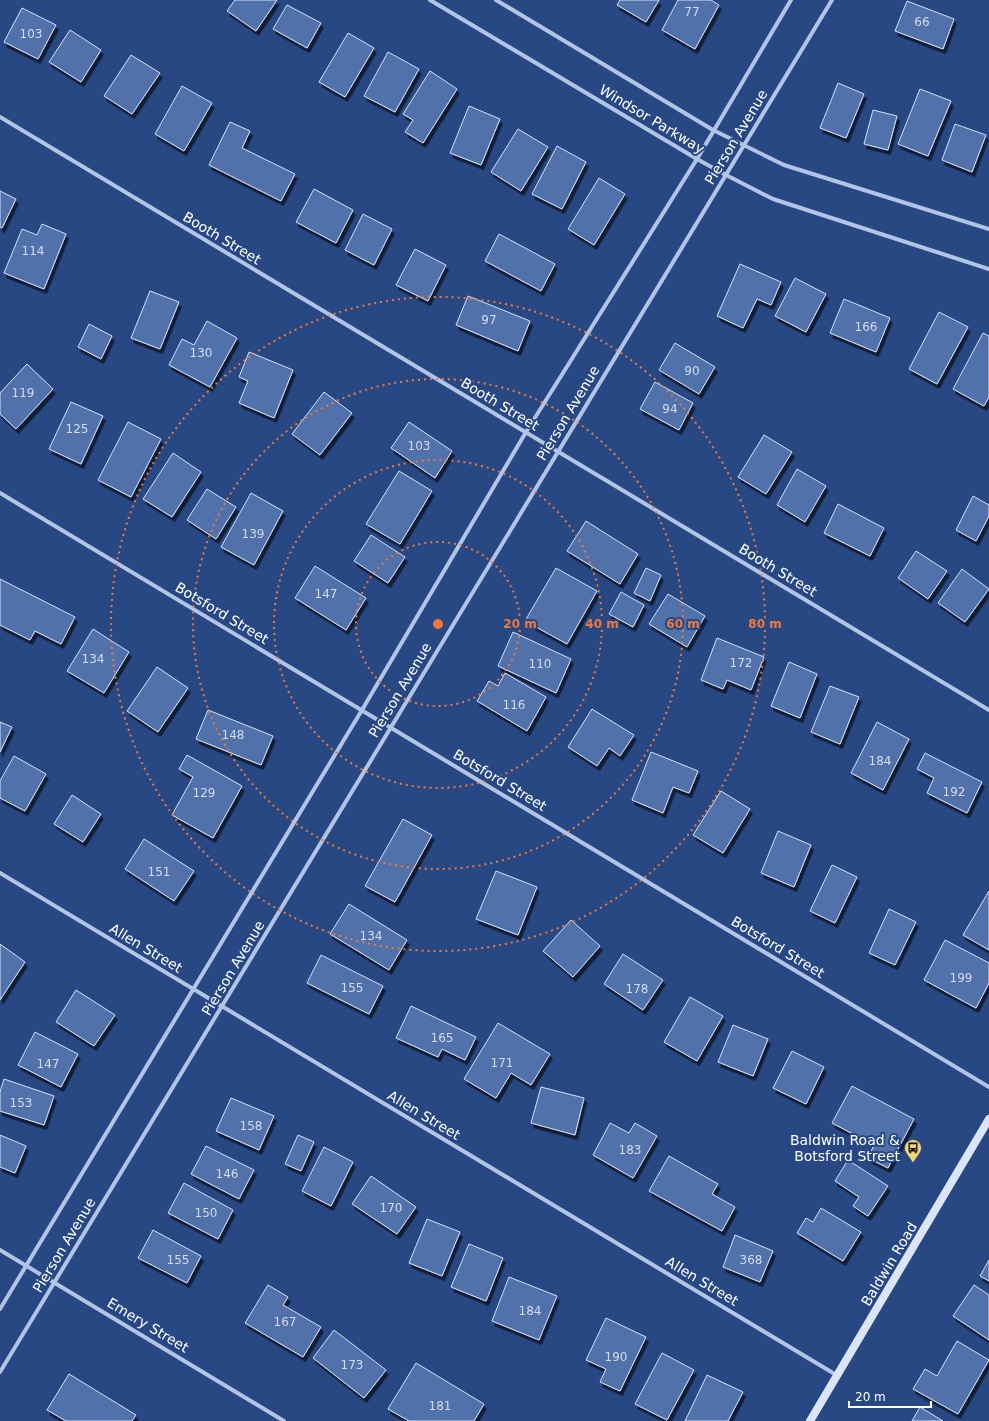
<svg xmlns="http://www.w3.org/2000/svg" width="989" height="1421" font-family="'DejaVu Sans',sans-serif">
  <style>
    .building { fill: #5171ab; stroke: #d5e1f6; filter: url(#shadow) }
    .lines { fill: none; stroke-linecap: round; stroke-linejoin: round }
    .street { stroke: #b2c5e7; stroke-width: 4 }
    .secondary { stroke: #dbe5f6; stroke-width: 8 }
    .ring { fill: none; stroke: #ed7a3d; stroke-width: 2; stroke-dasharray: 2 4 }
    .labels { text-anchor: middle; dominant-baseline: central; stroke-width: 4; stroke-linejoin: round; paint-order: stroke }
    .number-label { font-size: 12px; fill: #d4dcea }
    .street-label { font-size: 14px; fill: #fff; stroke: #284884 }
    .poi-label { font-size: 14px; fill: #fff; stroke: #284884; text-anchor: end }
    .centre { fill: #ed7a3d; stroke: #284884; stroke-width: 2 }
    .ring-label { font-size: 12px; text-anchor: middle; font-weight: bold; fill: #ed7a3d; stroke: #284884; stroke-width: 4; stroke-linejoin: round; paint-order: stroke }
  </style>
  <defs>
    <filter id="shadow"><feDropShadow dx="2.5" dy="4.5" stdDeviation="0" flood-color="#0009"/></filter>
  </defs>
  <rect width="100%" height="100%" fill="#284884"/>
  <path class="building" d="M 235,0 L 277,0 L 256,31 L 227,11 Z
    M 620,0 L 659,0 L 646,22 L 617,5 Z
    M 678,0 L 711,0 L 719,5 L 695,49 L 662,30 Z
    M 907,1 L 954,19 L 943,49 L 895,31 Z
    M 287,5 L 321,23 L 307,48 L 273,29 Z
    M 22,8 L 56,25 L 38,59 L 4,42 Z
    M 70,30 L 101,50 L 81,82 L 49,62 Z
    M 348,33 L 374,48 L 345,97 L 319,82 Z
    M 388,52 L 419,69 L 395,112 L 364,96 Z
    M 131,55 L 160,73 L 132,114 L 104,96 Z
    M 430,71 L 457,89 L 423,143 L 405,132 L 413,120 L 403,114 Z
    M 838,83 L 864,94 L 846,138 L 820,128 Z
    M 182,86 L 212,103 L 184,151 L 155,134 Z
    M 920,89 L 951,101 L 928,156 L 898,144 Z
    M 469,106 L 500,119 L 481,165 L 450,153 Z
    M 873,110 L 897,116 L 888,150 L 864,144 Z
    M 230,122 L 250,131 L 242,148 L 295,174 L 281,201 L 209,165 Z
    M 955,124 L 986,135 L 972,172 L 942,160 Z
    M 518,129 L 548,147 L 521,191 L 491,172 Z
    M 557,146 L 586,162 L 562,209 L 532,194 Z
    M 599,178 L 625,194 L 594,245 L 568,229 Z
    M 314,189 L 353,210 L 336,243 L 296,222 Z
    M 0,191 L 16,199 L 2,228 L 0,227 Z
    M 363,214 L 392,229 L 374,265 L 345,250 Z
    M 42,224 L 66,234 L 44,289 L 4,273 L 22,229 L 37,235 Z
    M 499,234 L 555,264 L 541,291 L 485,261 Z
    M 415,249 L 446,265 L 428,301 L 396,285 Z
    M 740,264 L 781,282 L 771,305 L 757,299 L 743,328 L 717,316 Z
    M 795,278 L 826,294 L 806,332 L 775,316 Z
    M 150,291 L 179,302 L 160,349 L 131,338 Z
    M 468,296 L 530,321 L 518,351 L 456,325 Z
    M 844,299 L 890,318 L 876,352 L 830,333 Z
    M 939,312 L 968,327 L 937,384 L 909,369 Z
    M 207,321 L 237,338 L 210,387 L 169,365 L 182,339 L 194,345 Z
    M 89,324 L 112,336 L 101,359 L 78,347 Z
    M 983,333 L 989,336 L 989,397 L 984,406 L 953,389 Z
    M 675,343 L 715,367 L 699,394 L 659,370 Z
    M 249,352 L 293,370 L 274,418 L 239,403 L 248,381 L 239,377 Z
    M 27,364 L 53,389 L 16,429 L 0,414 L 0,393 Z
    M 655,382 L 693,403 L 679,430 L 640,409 Z
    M 324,392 L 352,413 L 320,455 L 292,434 Z
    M 71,402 L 103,416 L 81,464 L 49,449 Z
    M 128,422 L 161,439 L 131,497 L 98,480 Z
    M 409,422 L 452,451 L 435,478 L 391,448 Z
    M 764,435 L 792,452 L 766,494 L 738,477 Z
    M 173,453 L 201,472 L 172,517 L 143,499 Z
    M 797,469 L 826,486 L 805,522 L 777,505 Z
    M 399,471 L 432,491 L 400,544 L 366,524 Z
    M 207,489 L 236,507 L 216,539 L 187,520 Z
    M 251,493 L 283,511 L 254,565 L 221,547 Z
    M 973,496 L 989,505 L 989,516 L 976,541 L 956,530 Z
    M 838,504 L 884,528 L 870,556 L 824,533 Z
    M 586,521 L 638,554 L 620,584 L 567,551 Z
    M 371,535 L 405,557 L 388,583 L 354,561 Z
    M 916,551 L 947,571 L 928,599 L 898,578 Z
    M 315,566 L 366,598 L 346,630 L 295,598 Z
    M 556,568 L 597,591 L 567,644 L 525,621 Z
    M 646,568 L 661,575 L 650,601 L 634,593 Z
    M 962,569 L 989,589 L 965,622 L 938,603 Z
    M 0,579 L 75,617 L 61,644 L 35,631 L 30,640 L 0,625 Z
    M 621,592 L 644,605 L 633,627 L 609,614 Z
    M 668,594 L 705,616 L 687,647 L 649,624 Z
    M 93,629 L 129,652 L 104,693 L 67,671 Z
    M 513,632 L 571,659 L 556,693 L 498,666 Z
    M 717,638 L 764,657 L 751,690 L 727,680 L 723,689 L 701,680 Z
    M 789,662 L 817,674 L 800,718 L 771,706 Z
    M 157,667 L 188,688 L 158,732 L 127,711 Z
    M 505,673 L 546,697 L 527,731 L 477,701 L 489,681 L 498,686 Z
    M 830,686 L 859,697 L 840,744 L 811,732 Z
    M 592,709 L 634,735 L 620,756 L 609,748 L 597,766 L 568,747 Z
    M 208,710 L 273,736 L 261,765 L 196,739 Z
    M 0,722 L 12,727 L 0,752 Z
    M 877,722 L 909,739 L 883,790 L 851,773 Z
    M 651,752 L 698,771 L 689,793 L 673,787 L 663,813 L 632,800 Z
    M 925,753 L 982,782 L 967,813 L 927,793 L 934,778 L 917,769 Z
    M 187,755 L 242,786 L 213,838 L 172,815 L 193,777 L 179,769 Z
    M 14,756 L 46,774 L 25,811 L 0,798 L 0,781 Z
    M 721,791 L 750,809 L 723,853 L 693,835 Z
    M 72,795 L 101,814 L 83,842 L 54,824 Z
    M 403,819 L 432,835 L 395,902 L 365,886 Z
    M 778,831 L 811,845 L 794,887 L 761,873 Z
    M 144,839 L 194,871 L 174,901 L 125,869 Z
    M 832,865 L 857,877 L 835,923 L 810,911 Z
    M 496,871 L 537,887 L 518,935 L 476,919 Z
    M 989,891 L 989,950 L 963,935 Z
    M 349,904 L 407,940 L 389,970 L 330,934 Z
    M 889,909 L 916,922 L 895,965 L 869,953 Z
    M 571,920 L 600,946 L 573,977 L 543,951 Z
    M 945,940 L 989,963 L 989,983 L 976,1008 L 924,980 Z
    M 0,944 L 25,962 L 0,1000 Z
    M 623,954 L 663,980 L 643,1010 L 604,984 Z
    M 321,955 L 383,986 L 369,1014 L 307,983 Z
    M 76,990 L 115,1015 L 94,1046 L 56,1022 Z
    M 690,997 L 723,1016 L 697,1061 L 664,1042 Z
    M 411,1006 L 476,1037 L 465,1060 L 442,1049 L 438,1057 L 396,1038 Z
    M 498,1023 L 550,1054 L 531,1085 L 511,1073 L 496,1098 L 464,1079 Z
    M 733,1025 L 768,1039 L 753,1076 L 718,1062 Z
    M 35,1032 L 78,1054 L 61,1087 L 18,1065 Z
    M 792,1051 L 824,1067 L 806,1104 L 773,1088 Z
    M 4,1079 L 54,1096 L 44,1125 L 0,1111 L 0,1092 Z
    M 852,1086 L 914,1119 L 888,1168 L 868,1158 L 874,1145 L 832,1123 Z
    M 541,1087 L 584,1098 L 575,1135 L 531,1123 Z
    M 231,1098 L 274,1116 L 259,1150 L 216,1131 Z
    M 610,1123 L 629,1133 L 635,1123 L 657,1136 L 633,1178 L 593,1155 Z
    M 0,1135 L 26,1146 L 15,1173 L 0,1167 Z
    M 298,1135 L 314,1142 L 301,1171 L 285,1164 Z
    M 206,1146 L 254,1170 L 239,1199 L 191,1174 Z
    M 324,1147 L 353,1162 L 331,1206 L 302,1191 Z
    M 669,1156 L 718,1184 L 712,1194 L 735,1207 L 722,1231 L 649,1191 Z
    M 848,1160 L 888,1186 L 868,1216 L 853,1206 L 859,1197 L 835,1181 Z
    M 371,1176 L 416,1207 L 397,1234 L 352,1204 Z
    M 184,1183 L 233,1210 L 218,1239 L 168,1213 Z
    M 821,1208 L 861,1232 L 843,1261 L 797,1233 L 806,1218 L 813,1222 Z
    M 427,1219 L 460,1232 L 442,1276 L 409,1263 Z
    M 153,1230 L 201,1256 L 187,1283 L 138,1258 Z
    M 735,1235 L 773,1251 L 760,1282 L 723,1267 Z
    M 469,1244 L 503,1258 L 486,1301 L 451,1287 Z
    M 989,1260 L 989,1281 L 980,1276 Z
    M 509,1277 L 557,1296 L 539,1340 L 492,1321 Z
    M 268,1285 L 288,1297 L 283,1305 L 321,1327 L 303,1357 L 245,1323 Z
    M 974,1285 L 989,1295 L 989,1340 L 953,1316 Z
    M 606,1318 L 646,1337 L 620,1391 L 600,1382 L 606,1369 L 586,1360 Z
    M 334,1330 L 386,1370 L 364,1398 L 313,1358 Z
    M 957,1341 L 989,1360 L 958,1414 L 913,1389 L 925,1369 L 937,1376 Z
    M 662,1353 L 694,1370 L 667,1420 L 635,1404 Z
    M 416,1363 L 484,1404 L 474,1421 L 409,1421 L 388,1409 Z
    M 69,1374 L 136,1415 L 132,1421 L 66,1421 L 47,1410 Z
    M 707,1375 L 743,1392 L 728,1421 L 685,1421 Z
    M 920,1407 L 943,1421 L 912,1421 Z"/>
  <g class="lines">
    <path class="street" d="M 430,0 L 697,159 L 726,175 L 773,199 L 989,269
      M 496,0 L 713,130 L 784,165 L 989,229
      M 0,117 C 329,315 660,512 989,710
      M 0,493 L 989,1087
      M 0,873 L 838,1376
      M 0,1250 L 284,1421
      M 0,1309 L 362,710 L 526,432 L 697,159 L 791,0
      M 0,1372 L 832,0"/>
    <path class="secondary" d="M 810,1421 L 989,1119"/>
  </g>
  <g class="ring">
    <circle cx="438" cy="624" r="82"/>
    <circle cx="438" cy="624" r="164"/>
    <circle cx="438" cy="624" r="245"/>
    <circle cx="438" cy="624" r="327"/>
  </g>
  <defs>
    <symbol id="bus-pin" viewBox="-11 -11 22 30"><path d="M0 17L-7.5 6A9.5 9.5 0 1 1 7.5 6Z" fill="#efd778" stroke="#284884"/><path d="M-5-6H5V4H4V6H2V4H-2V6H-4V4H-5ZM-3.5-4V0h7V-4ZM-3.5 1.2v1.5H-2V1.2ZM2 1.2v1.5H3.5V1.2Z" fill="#111"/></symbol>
  </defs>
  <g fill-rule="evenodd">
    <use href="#bus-pin" x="903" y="1138" width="20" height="27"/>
  </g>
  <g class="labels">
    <g class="number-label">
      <text x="692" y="12">77</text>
      <text x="922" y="22">66</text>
      <text x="31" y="34">103</text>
      <text x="33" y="251">114</text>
      <text x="489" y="320">97</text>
      <text x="866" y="327">166</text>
      <text x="201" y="353">130</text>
      <text x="692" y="371">90</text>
      <text x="23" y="393">119</text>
      <text x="670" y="409">94</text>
      <text x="77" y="429">125</text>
      <text x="419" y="446">103</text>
      <text x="253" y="534">139</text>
      <text x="326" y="594">147</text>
      <text x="93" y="659">134</text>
      <text x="741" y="663">172</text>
      <text x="540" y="664">110</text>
      <text x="514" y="705">116</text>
      <text x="233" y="735">148</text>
      <text x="880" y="761">184</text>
      <text x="954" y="792">192</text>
      <text x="204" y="793">129</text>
      <text x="159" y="872">151</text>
      <text x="371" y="936">134</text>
      <text x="961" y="978">199</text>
      <text x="352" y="988">155</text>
      <text x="637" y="989">178</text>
      <text x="442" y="1038">165</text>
      <text x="502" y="1063">171</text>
      <text x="48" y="1064">147</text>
      <text x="21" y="1103">153</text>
      <text x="251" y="1126">158</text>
      <text x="630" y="1150">183</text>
      <text x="227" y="1174">146</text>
      <text x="391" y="1208">170</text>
      <text x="206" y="1213">150</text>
      <text x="178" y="1260">155</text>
      <text x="751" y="1260">368</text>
      <text x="530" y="1311">184</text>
      <text x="285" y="1322">167</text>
      <text x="616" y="1357">190</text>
      <text x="352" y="1365">173</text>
      <text x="440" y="1406">181</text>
    </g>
    <g class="street-label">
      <text transform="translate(652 119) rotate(31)">Windsor Parkway</text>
      <text transform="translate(736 137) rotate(-59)">Pierson Avenue</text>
      <text transform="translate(222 238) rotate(31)">Booth Street</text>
      <text transform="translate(500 404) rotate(31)">Booth Street</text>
      <text transform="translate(568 413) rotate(-59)">Pierson Avenue</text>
      <text transform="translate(778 570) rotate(31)">Booth Street</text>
      <text transform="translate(222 613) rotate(31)">Botsford Street</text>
      <text transform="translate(400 690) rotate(-59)">Pierson Avenue</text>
      <text transform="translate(500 780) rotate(31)">Botsford Street</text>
      <text transform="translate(778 947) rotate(31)">Botsford Street</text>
      <text transform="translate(146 948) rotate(31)">Allen Street</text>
      <text transform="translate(233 968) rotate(-59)">Pierson Avenue</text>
      <text transform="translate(424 1115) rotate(31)">Allen Street</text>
      <text transform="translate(64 1245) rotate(-59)">Pierson Avenue</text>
      <text transform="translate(889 1264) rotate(-59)">Baldwin Road</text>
      <text transform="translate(702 1281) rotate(31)">Allen Street</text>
      <text transform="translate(148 1325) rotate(31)">Emery Street</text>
    </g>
    <g class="poi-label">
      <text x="900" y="1140">Baldwin Road &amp;<tspan x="900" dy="16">Botsford Street</tspan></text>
    </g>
  </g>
  <circle cx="438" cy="624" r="6" class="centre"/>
  <g class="ring-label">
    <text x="520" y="628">20 m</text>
    <text x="602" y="628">40 m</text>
    <text x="683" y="628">60 m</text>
    <text x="765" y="628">80 m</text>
  </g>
  <path d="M849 1401v6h82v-6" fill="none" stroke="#ffffff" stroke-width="2"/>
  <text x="855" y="1401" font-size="12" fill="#ffffff" stroke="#284884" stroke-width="3" paint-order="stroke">20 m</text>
</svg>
